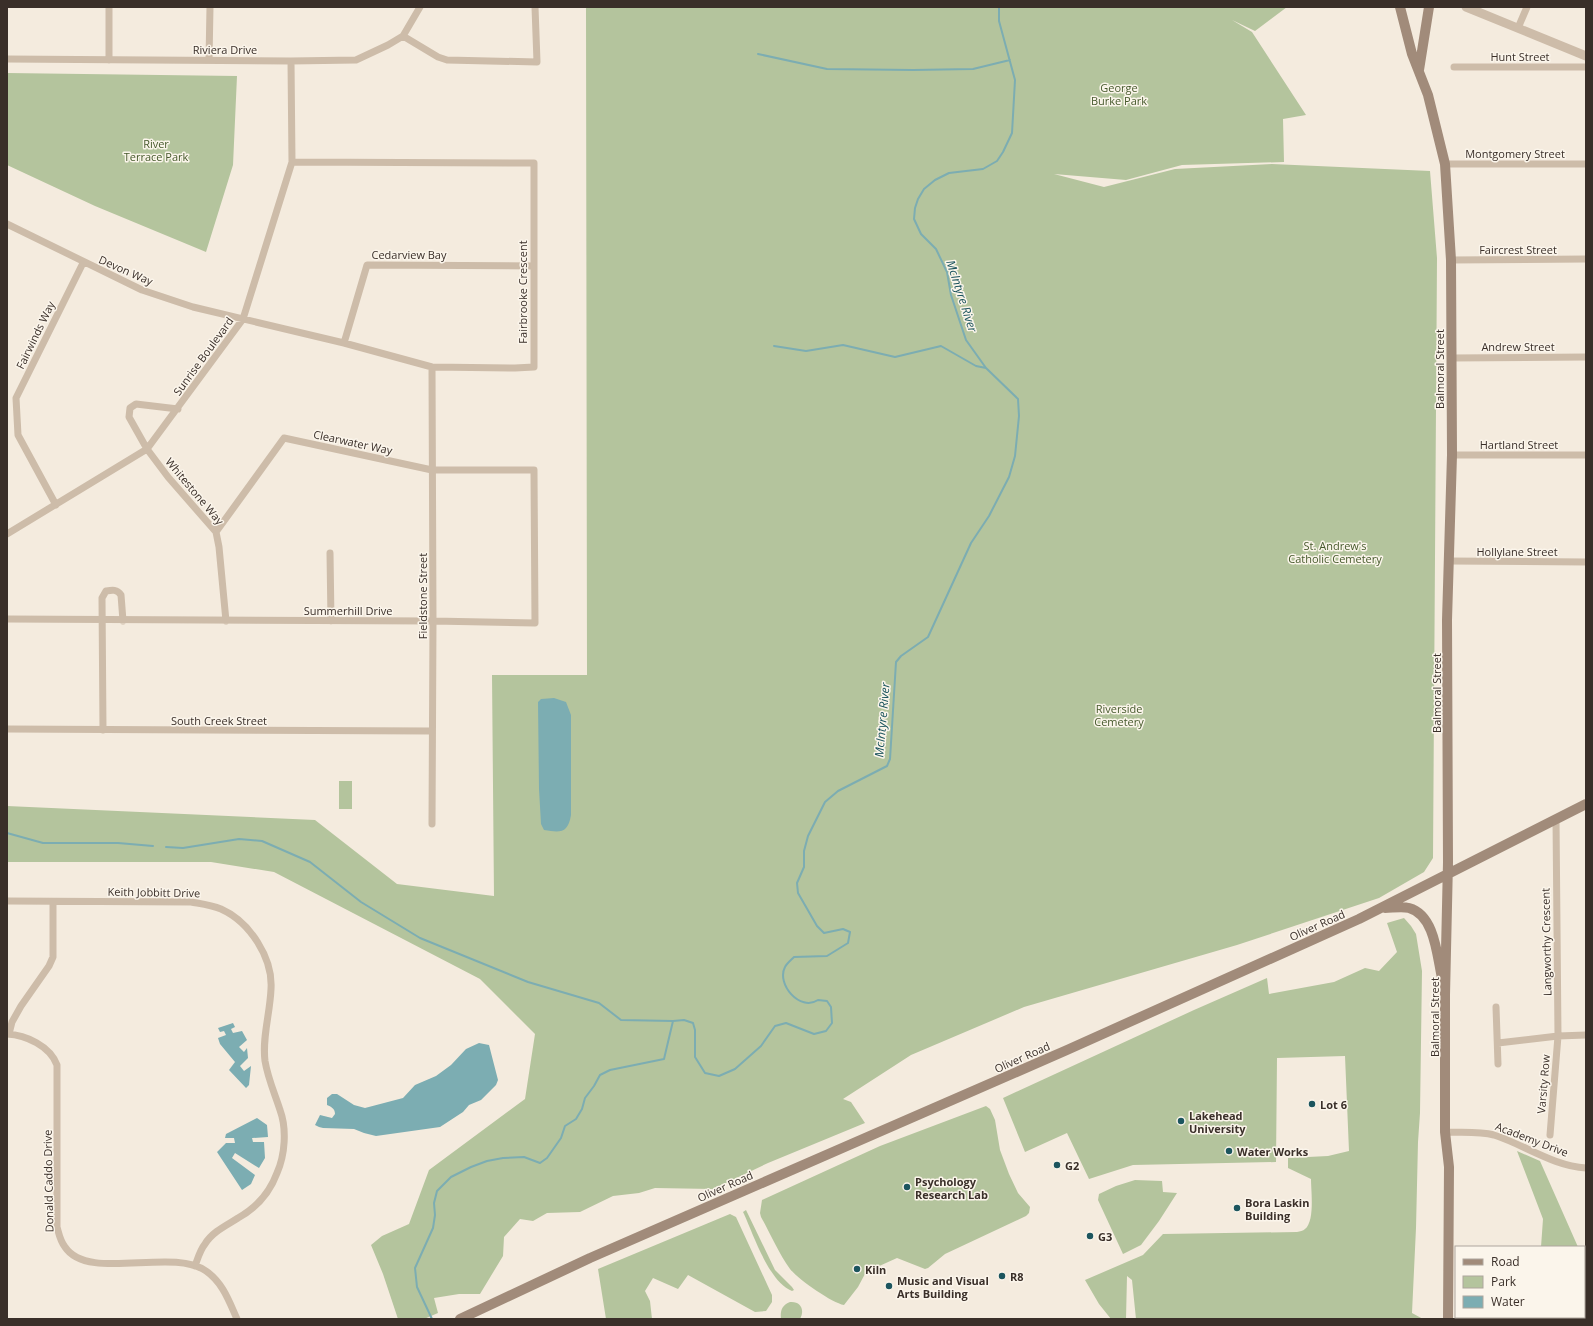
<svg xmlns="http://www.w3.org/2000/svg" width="1593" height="1326" font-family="'Open Sans',sans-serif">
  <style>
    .green { fill: #b4c49d }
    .water { fill: #7cadb2 }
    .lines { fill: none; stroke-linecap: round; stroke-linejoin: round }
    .stream { stroke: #7cadb2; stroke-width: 2 }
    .minor { stroke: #cdbca9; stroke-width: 7 }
    .tertiary { stroke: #cdbca9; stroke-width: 9 }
    .secondary { stroke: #a18b7a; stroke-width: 10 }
    .poi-dot { fill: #1c555e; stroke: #fbf5eb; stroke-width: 1.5 }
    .labels { text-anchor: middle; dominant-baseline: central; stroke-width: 3; stroke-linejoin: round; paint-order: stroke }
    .street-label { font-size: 11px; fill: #3a2f29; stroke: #fbf5eb }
    .park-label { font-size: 11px; fill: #46592c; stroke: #fbf5eb }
    .poi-label { font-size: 11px; font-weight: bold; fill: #3a2f29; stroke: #fbf5eb; text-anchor: start }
    .water-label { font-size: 12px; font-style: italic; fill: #1c555e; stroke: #fbf5eb }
  </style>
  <rect width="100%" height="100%" fill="#f4ebde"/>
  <path class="green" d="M 586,7 L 1287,7 L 1255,31 L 1232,20 L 1252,32 L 1306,115 L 1283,119 L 1284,162 L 1182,165 L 1126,180 L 1054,174 L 1104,187 L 1175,169 L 1272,164 L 1430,171 L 1437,258 L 1433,858 L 1424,872 L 1379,898 L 1237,945 L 1024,1007 L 911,1055 L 843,1099 L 851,1102 L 865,1123 L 768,1163 L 713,1189 L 655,1188 L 639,1193 L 613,1196 L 580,1212 L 547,1213 L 533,1221 L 520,1219 L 504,1237 L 503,1256 L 480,1294 L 459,1294 L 434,1298 L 438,1313 L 424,1319 L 398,1319 L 383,1274 L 371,1245 L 382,1236 L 409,1224 L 429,1170 L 525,1099 L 535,1034 L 480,979 L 274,872 L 211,862 L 7,862 L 7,806 L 315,820 L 397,884 L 494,896 L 492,675 L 587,675 Z
    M 7,73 L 237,76 L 233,165 L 206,252 L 95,206 L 7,165 Z
    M 339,781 L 352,781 L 352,809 L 339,809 Z
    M 1404,918 L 1411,926 L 1416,934 L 1422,971 L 1420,1113 L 1418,1142 L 1416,1228 L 1412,1313 L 1423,1319 L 1136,1319 L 1132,1280 L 1127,1276 L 1126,1319 L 1111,1319 L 1099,1304 L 1085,1280 L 1143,1255 L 1163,1234 L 1297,1232 C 1300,1231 1303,1231 1305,1229 C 1315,1221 1311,1191 1311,1179 L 1288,1168 L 1288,1158 L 1328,1156 L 1349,1151 L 1345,1056 L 1277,1058 L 1276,1162 L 1133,1165 L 1089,1179 L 1067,1133 L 1025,1152 L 1003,1098 L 1194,1010 L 1267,978 L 1269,994 L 1334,982 L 1365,968 L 1379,971 L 1397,952 L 1387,923 Z
    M 986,1106 L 990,1109 L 995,1120 L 1000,1150 L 1009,1174 L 1018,1193 L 1030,1207 L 1029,1213 L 1026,1216 L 945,1254 L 928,1268 L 925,1269 L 897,1258 L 866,1272 L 858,1287 L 844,1305 C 832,1303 798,1279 790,1269 C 779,1254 770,1233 761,1217 L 760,1213 L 762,1200 L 880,1146 Z
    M 1517,1151 L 1540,1161 L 1578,1247 L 1541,1247 L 1543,1219 Z
    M 1135,1180 L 1162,1181 L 1163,1192 L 1177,1193 L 1159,1221 L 1141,1245 L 1123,1254 L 1098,1200 L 1099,1194 L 1116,1186 Z
    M 746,1210 L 775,1270 L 792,1287 L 794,1290 L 792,1291 C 769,1282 754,1236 744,1214 L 743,1212 Z
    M 730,1214 L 736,1217 L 772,1295 L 772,1302 L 766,1311 L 755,1312 L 688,1275 L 678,1289 L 653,1278 L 645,1291 L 650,1301 L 652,1319 L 606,1319 L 598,1269 Z
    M 1584,1258 L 1586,1261 L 1586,1317 L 1582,1319 L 1464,1319 L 1464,1317 L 1584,1317 Z
    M 790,1302 C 801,1301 805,1310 800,1319 L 781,1319 C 780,1311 782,1305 790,1302 Z"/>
  <path class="water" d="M 554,698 L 566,702 L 571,715 L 571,815 C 568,833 561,833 544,830 L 541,824 L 539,789 L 538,702 L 541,699 Z
    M 233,1023 L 235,1027 L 231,1029 L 233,1033 L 242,1031 L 247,1040 L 239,1047 L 244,1052 L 247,1048 L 248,1058 L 240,1066 L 244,1071 L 251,1066 L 249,1085 L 246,1088 L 229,1070 L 235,1062 L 220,1044 L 218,1038 L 226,1035 L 224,1031 L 220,1032 L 218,1028 Z
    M 479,1043 L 489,1045 L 498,1080 L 496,1085 L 481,1100 L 469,1105 L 463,1112 L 440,1127 L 376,1136 L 364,1133 L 354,1129 L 323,1128 L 319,1127 L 315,1125 L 320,1115 L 332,1118 L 335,1114 C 335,1109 332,1107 327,1105 L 327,1098 L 332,1094 L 337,1094 L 354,1105 L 365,1108 L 403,1098 L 415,1085 L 436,1076 L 451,1065 L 466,1049 Z
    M 257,1118 L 267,1125 L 268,1137 L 252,1138 L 253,1142 L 264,1142 L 265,1158 L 259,1168 L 235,1153 L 232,1158 L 255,1175 L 251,1184 L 242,1190 L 217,1152 L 226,1143 L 235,1143 L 234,1138 L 225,1138 L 226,1134 Z"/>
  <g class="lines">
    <path class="stream" d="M 758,54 L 827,69 L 913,70 L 973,69 L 1010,60
      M 774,346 L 806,351 L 843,345 L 895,357 L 941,346 L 976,366 L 986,368
      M 7,833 L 43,843 L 118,843 L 153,846
      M 166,847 L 183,848 L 239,839 L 262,841 L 310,862 L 361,902 L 420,938 L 528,982 L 599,1003 L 621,1020 L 673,1021 L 684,1020 L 693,1023 L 695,1030 L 695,1057 L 705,1073 L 719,1076 L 735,1069 L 761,1046 L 775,1026 L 786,1023 L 814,1034 L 826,1031 L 832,1023 L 831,1007 L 827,1001 L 818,1000 C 800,1012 776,984 785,967 C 787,963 791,960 794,957 L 827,956 L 848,943 L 850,932 L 843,929 L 824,933 L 817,926 L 798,893 L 797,883 L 804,867 L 804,851 L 808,836 L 825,802 L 838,791 L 887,766 L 890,759 L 896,662 L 901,656 L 928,637 L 971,543 L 989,516 L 1009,477 L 1015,456 L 1019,416 L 1018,399 L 986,368 L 966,340 L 951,295 L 947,272 L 936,249 L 921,234 L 914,219 L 915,208 L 918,199 L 924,189 L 935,180 L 949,173 L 983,169 L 997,161 L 1003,152 L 1012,133 L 1015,80 L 999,21 L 999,7
      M 432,1319 L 417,1287 L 415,1268 L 433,1228 L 435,1215 L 434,1203 L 437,1191 L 451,1177 L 471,1167 L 487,1161 L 503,1158 L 524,1157 L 540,1163 L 547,1158 L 561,1138 L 565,1126 L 576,1119 L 582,1109 L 585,1098 L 594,1086 L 600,1075 L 610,1070 L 664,1059 L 673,1021"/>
    <path class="minor" d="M 109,7 L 109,60
      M 1518,28 L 1527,7
      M 403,36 L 438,57 L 447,60 L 537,62 L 535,7
      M 7,59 L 291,61 L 356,60 L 388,45 L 403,36 L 420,7
      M 209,60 L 210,7
      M 1454,67 L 1586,67
      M 1445,164 L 1586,164
      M 7,224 L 142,290 L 193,307 L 344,343 L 432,367 L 515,368 L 534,367 L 534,163 L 292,162
      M 1451,260 L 1586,259
      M 344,343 L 367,265 L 533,266
      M 1451,358 L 1586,357
      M 432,367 L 433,621 L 432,824
      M 178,409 L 136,404 L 130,408 L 129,417 L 147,449 L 168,477 L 216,532 L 219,547 L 226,621
      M 1452,455 L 1586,455
      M 56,505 L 18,435 L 16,398 L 83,263
      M 7,534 L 147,449 L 243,319 L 292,162 L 291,61
      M 330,553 L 331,621
      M 1449,561 L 1586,562
      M 7,619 L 433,621 L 535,623 L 534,470 L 432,470 L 284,438 L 216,532
      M 7,729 L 432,731
      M 103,730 L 102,598 L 106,591 C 112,590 117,589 121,595 L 123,621
      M 7,901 L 191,902 C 202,904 211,905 221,909 C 250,922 273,958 271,989 C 270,1014 262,1037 265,1061 C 268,1079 275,1094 280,1110 C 287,1129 285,1155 277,1173 C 270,1192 256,1208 238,1218 C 227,1225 212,1232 205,1244 C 200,1250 198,1258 195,1266
      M 1496,1007 L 1498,1064
      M 7,1034 C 26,1035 50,1046 57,1065 L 57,1227 C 59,1234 60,1241 65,1247 C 88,1282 172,1247 206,1271 C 223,1283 229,1301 237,1319
      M 9,1034 L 12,1022 L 21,1006 L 49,966 L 53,957 L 53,902
      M 1498,1043 L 1558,1036 L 1586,1035
      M 1445,1132 C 1461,1133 1479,1131 1494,1135 C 1525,1145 1553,1166 1586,1168
      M 1550,1135 L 1558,1036 L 1556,819"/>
    <path class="tertiary" d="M 1466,7 L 1586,56"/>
    <path class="secondary" d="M 1400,7 L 1412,54 L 1428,95 L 1445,164 L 1451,260 L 1452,455 L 1447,620 L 1448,862 L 1445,995 L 1445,1132 L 1449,1167 L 1448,1319
      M 1419,70 L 1429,7
      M 1385,908 C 1392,908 1402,906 1409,908 C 1435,915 1437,956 1442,978
      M 460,1319 L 590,1258 L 1067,1050 L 1359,919 L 1586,804"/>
  </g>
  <g class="poi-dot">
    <circle cx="1312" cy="1104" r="4"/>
    <circle cx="1181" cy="1121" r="4"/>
    <circle cx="1229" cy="1151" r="4"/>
    <circle cx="1057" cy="1165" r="4"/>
    <circle cx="907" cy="1187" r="4"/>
    <circle cx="1237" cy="1208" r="4"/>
    <circle cx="1090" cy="1236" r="4"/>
    <circle cx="857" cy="1269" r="4"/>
    <circle cx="1002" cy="1276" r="4"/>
    <circle cx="889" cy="1286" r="4"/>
  </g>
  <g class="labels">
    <g class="street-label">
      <text x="225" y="49">Riviera Drive</text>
      <text x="1520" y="56">Hunt Street</text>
      <text x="1515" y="153">Montgomery Street</text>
      <text x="1518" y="249">Faircrest Street</text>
      <text x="409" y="254">Cedarview Bay</text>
      <text transform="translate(126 270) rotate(24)">Devon Way</text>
      <text transform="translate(522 292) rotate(-90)">Fairbrooke Crescent</text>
      <text transform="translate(35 335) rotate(-64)">Fairwinds Way</text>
      <text x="1518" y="346">Andrew Street</text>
      <text transform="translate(203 356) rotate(-54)">Sunrise Boulevard</text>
      <text transform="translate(1439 369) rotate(-90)">Balmoral Street</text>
      <text transform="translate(353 442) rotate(12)">Clearwater Way</text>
      <text x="1519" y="444">Hartland Street</text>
      <text transform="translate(195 491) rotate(50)">Whitestone Way</text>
      <text x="1517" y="551">Hollylane Street</text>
      <text transform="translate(422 596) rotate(-90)">Fieldstone Street</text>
      <text x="348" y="610">Summerhill Drive</text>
      <text transform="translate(1436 693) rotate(-90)">Balmoral Street</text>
      <text x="219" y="720">South Creek Street</text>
      <text transform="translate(154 892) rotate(1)">Keith Jobbitt Drive</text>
      <text transform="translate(1317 925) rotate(-24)">Oliver Road</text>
      <text transform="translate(1546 942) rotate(-91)">Langworthy Crescent</text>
      <text transform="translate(1434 1017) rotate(-90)">Balmoral Street</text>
      <text transform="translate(1022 1057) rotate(-24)">Oliver Road</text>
      <text transform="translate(1543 1084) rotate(-85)">Varsity Row</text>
      <text transform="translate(1532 1139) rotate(21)">Academy Drive</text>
      <text transform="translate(48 1181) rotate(-91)">Donald Caddo Drive</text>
      <text transform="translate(725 1186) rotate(-24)">Oliver Road</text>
    </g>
    <g class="park-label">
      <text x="1119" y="87">George<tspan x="1119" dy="13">Burke Park</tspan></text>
      <text x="156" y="143">River<tspan x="156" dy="13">Terrace Park</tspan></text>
      <text x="1335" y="545">St. Andrew's<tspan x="1335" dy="13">Catholic Cemetery</tspan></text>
      <text x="1119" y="708">Riverside<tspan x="1119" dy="13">Cemetery</tspan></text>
    </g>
    <g class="poi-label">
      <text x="1320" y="1104">Lot 6</text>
      <text x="1189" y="1115">Lakehead<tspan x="1189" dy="13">University</tspan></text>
      <text x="1237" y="1151">Water Works</text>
      <text x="1065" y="1165">G2</text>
      <text x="915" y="1181">Psychology<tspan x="915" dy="13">Research Lab</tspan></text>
      <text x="1245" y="1202">Bora Laskin<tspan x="1245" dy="13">Building</tspan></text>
      <text x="1098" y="1236">G3</text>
      <text x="865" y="1269">Kiln</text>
      <text x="1010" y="1276">R8</text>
      <text x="897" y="1280">Music and Visual<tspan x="897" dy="13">Arts Building</tspan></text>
    </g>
    <g class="water-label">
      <text transform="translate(962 296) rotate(72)">McIntyre River</text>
      <text transform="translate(882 720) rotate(-85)">McIntyre River</text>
    </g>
  </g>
  <rect width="1593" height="1326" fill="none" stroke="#3a2f29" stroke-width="16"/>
  <rect x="1455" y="1246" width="130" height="72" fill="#fbf5eb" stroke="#aea69d"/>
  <rect x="1463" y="1259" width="20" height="6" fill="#a18b7a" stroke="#aea69d"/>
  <text x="1491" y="1266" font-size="12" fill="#3a2f29">Road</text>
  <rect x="1463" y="1276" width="20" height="12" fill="#b4c49d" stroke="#aea69d"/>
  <text x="1491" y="1286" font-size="12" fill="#3a2f29">Park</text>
  <rect x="1463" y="1296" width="20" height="12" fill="#7cadb2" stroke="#aea69d"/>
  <text x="1491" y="1306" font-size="12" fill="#3a2f29">Water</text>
</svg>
